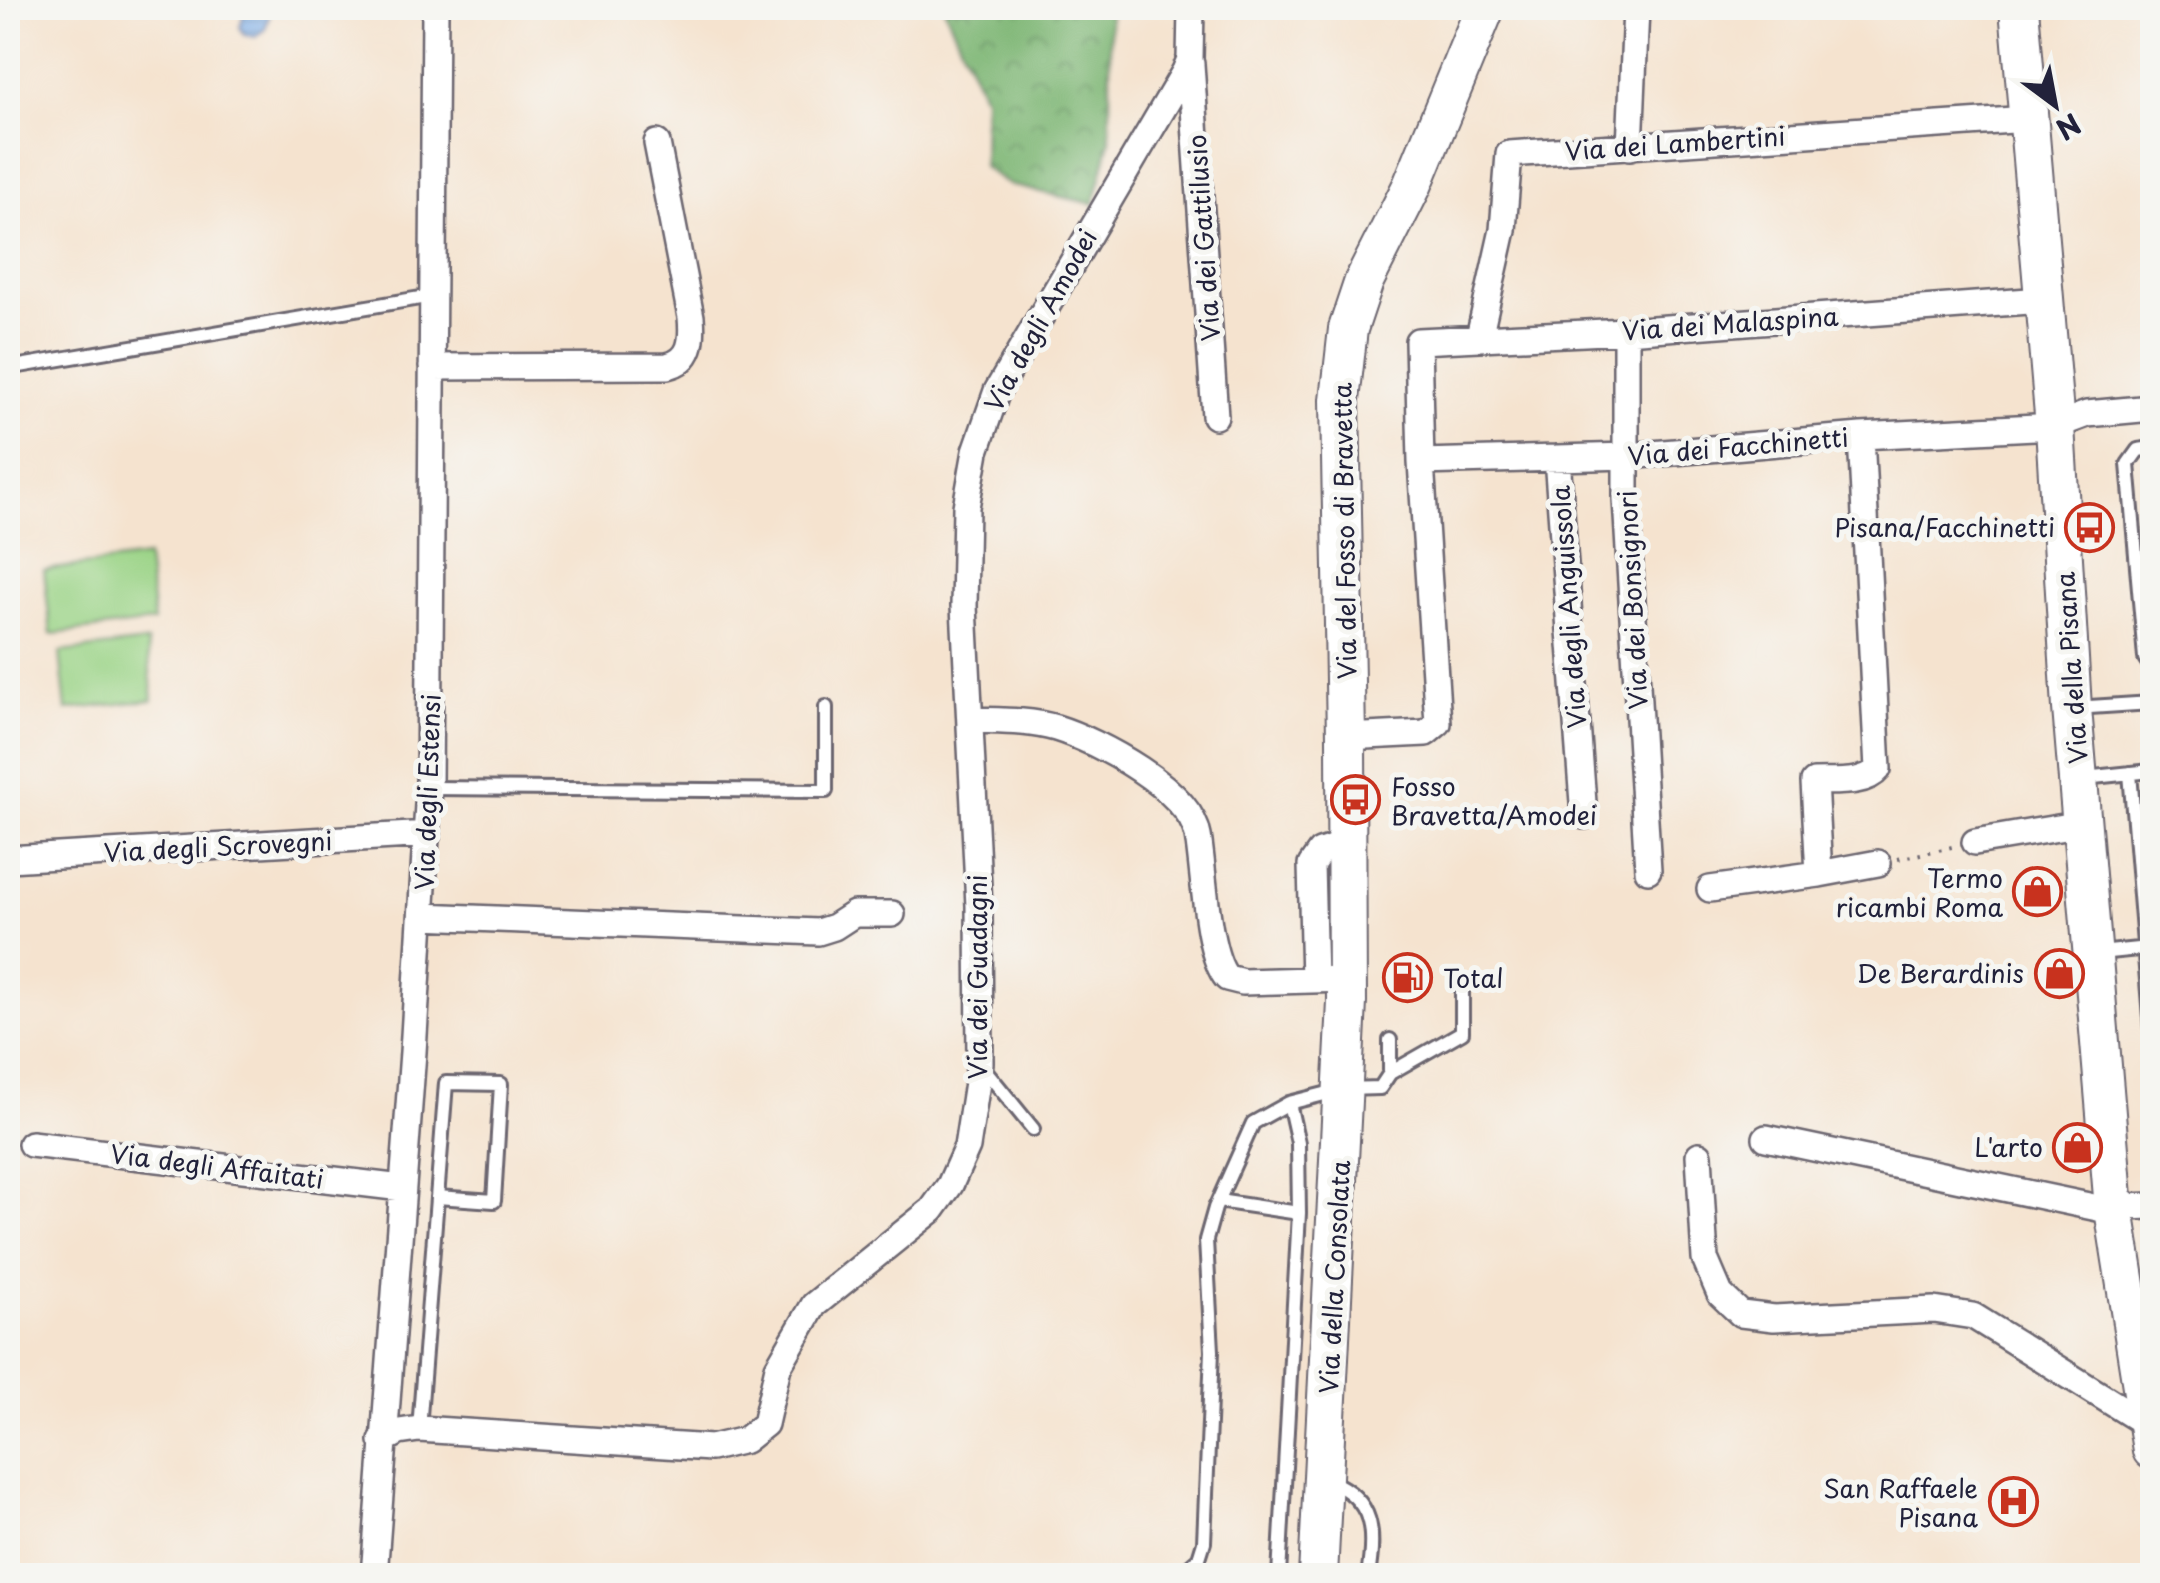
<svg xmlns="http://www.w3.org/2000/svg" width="2160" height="1583" font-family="'Playpen Sans',sans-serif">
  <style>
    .forest { fill: url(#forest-crowns); stroke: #4e6c56; stroke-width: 2.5 }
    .pitch { fill: #9ad385; stroke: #5e7a60; stroke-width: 2.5 }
    .water { fill: url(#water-rules); stroke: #4e6791; stroke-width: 2.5 }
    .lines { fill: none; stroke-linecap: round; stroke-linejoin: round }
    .service-casing { stroke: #6c666f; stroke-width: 18 }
    .minor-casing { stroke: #6c666f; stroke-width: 30 }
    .secondary-casing { stroke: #6c666f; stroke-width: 42 }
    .path { stroke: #6c666f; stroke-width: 4; stroke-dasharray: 2.5 8; stroke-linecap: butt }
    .service { stroke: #fff; stroke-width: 12 }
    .minor { stroke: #fff; stroke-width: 25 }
    .secondary { stroke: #fff; stroke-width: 38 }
    .labels { text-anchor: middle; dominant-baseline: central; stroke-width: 10; stroke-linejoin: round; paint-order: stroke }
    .street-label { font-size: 25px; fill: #22223b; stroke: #f6f6f2 }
    .poi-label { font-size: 25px; fill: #22223b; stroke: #f6f6f2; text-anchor: end }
  </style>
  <defs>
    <pattern id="forest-crowns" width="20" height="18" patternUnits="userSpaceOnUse" patternTransform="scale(2.5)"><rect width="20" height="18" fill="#7bb572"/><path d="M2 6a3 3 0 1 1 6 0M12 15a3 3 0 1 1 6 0" fill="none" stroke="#64935f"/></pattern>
    <pattern id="water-rules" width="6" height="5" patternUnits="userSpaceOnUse" patternTransform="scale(2.5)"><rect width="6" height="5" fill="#7bace7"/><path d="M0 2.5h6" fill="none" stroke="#648cbc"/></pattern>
  </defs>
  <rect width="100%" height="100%" fill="#f6f6f2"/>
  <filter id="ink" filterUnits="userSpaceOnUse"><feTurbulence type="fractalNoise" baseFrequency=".01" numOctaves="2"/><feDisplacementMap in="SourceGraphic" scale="20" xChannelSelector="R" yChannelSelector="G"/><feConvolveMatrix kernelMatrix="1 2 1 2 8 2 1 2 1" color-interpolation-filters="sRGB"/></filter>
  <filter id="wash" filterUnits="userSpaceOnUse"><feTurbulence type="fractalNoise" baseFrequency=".0048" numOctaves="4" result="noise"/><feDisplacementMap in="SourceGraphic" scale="40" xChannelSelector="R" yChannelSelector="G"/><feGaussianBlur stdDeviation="2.25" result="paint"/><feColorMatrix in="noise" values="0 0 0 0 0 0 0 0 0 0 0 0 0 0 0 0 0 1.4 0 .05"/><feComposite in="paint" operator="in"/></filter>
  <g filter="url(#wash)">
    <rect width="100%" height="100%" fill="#f5e3cf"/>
    <path class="forest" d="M 944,8 L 1110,8 L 1110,141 L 1094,204 L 1009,185 L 983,167 L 984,97 Z"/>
    <path class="pitch" d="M 147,557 L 154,622 L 51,634 L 44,570 Z
      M 147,642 L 153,700 L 66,710 L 60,652 Z"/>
    <path class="water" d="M 245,8 L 272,8 L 265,29 L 256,37 L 245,35 L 240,28 Z"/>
  </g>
  <g filter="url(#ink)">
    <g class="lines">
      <defs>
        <path id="service" d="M 8,368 L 432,296
          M 2152,448 L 2138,450 L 2128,464 L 2145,658 L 2152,668
          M 2074,708 L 2152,703
          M 2130,773 L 2152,1042
          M 2084,778 L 2151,771
          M 429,788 L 826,791 L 826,707
          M 2099,953 L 2148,948
          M 981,1065 L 1033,1129
          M 1390,1073 L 1462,1032 L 1462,982
          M 1218,1201 L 1299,1213
          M 419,1429 L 446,1083 L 501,1084 L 494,1201 L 437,1197
          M 1330,1481 C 1375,1500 1375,1533 1368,1576
          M 1178,1576 L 1199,1558 L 1204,1542 L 1212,1351 L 1206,1240 L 1215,1208 L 1253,1123 L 1289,1103 L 1344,1089 L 1380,1088 L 1390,1073 L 1390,1040
          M 1279,1576 L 1299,1213 L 1298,1143 L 1289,1103"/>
        <path id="minor" d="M 1191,64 L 1215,416
          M 1630,147 L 1636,8
          M 1626,331 L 1626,499 L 1648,870
          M 1479,337 L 1503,230 L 1509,154 L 2028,119
          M 432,367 L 667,366 C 692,361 693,339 691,317 L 657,143
          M 1557,458 L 1584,816
          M 1421,462 L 1628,456 L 1861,436 L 2055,426 L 2087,414 L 2152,408
          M 972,720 C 999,721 1029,720 1056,728 C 1098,741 1190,789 1198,836 C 1204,869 1206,954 1227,978 L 1243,982 L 1347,979
          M 1346,737 L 1426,733 L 1438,723 L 1421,462 L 1418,341 L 1626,331 L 2042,300
          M 1975,842 L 2082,824
          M 8,859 L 428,834
          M 1819,874 L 1878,863
          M 1710,889 L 1819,874 L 1814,782 C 1833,781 1865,785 1878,769 L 1861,436
          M 422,916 L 818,932 L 834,927 L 854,914 L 892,914
          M 1314,980 L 1311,865 L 1320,852 L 1347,843
          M 1766,1138 L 2098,1208 L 2152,1206
          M 31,1144 L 402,1188
          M 1699,1155 L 1705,1259 L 1720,1294 L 1741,1314 L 1774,1318 L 1934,1310 L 1973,1316 L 2148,1425
          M 382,1441 L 399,1432 L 419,1429 L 711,1448 L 745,1440 L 765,1424 L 778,1367 L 814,1305 L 932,1210 L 950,1185 L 967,1147 L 980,1063 L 979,906 L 964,606 L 966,507 L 976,451 L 997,391 L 1185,71 L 1190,59 L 1191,8
          M 374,1576 L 413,1052 L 429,788 L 435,8"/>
        <path id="secondary" d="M 2019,8 L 2055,426 L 2072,708 L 2114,1209 L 2152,1450
          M 1318,1576 L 1347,1002 L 1346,737 L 1340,400 L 1348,329 L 1364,281 L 1412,186 L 1485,8"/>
      </defs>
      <use href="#service" class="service-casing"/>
      <use href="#minor" class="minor-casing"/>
      <use href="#secondary" class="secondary-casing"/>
      <path class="path" d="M 1898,859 L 1952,847"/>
      <use href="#service" class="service"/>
      <use href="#minor" class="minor"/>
      <use href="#secondary" class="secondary"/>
    </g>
  </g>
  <defs>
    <symbol id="bus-ring" viewBox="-11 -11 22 22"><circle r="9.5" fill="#f6f6f2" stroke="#c8321e" stroke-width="1.5"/><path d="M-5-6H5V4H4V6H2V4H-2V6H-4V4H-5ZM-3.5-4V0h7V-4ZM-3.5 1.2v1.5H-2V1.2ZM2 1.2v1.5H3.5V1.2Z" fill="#c8321e"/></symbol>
    <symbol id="shop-ring" viewBox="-11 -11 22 22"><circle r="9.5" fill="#f6f6f2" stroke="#c8321e" stroke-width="1.5"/><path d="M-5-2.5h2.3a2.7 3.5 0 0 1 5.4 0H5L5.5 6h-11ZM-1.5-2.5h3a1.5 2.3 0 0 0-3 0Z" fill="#c8321e"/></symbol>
    <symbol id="fuel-ring" viewBox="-11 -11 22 22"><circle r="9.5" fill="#f6f6f2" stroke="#c8321e" stroke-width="1.5"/><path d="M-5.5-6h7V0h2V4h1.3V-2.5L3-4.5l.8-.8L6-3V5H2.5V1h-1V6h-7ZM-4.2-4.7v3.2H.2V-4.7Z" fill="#c8321e"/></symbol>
    <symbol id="hospital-ring" viewBox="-11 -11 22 22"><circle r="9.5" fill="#f6f6f2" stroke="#c8321e" stroke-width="1.5"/><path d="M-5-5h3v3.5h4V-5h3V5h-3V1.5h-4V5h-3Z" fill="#c8321e"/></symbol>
  </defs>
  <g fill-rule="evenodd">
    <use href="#bus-ring" x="2062" y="500" width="55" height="55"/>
    <use href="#bus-ring" x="1328" y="772" width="55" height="55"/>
    <use href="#shop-ring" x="2010" y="864" width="55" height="55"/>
    <use href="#shop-ring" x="2032" y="946" width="55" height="55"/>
    <use href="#fuel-ring" x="1380" y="950" width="55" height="55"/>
    <use href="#shop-ring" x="2050" y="1120" width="55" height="55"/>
    <use href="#hospital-ring" x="1986" y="1474" width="55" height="55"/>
  </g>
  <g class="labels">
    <g class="street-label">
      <text transform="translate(1675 143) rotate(-4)">Via dei Lambertini</text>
      <text transform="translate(1203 238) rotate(-94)">Via dei Gattilusio</text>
      <text transform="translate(1040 320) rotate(-61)">Via degli Amodei</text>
      <text transform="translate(1730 323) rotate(-4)">Via dei Malaspina</text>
      <text transform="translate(1738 446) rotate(-5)">Via dei Facchinetti</text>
      <text transform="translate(1344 531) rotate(-91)">Via del Fosso di Bravetta</text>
      <text transform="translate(1632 600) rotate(-93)">Via dei Bonsignori</text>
      <text transform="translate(1568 607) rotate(-94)">Via degli Anguissola</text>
      <text transform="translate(2071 668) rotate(-94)">Via della Pisana</text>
      <text transform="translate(427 792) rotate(-88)">Via degli Estensi</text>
      <text transform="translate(218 846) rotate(-3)">Via degli Scrovegni</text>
      <text transform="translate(977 977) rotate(-90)">Via dei Guadagni</text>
      <text transform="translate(217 1166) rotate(7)">Via degli Affaitati</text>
      <text transform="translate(1334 1277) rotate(-87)">Via della Consolata</text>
    </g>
    <g class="poi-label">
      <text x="2055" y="527">Pisana/Facchinetti</text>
      <text x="1391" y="786" text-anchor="start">Fosso<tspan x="1391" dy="29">Bravetta/Amodei</tspan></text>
      <text x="2003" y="878">Termo<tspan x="2003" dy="29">ricambi Roma</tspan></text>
      <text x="2024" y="973">De Berardinis</text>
      <text x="1443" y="978" text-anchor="start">Total</text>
      <text x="2043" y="1147">L'arto</text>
      <text x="1978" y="1488">San Raffaele<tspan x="1978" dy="29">Pisana</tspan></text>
    </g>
  </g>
  <rect width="2160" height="1583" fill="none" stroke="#f6f6f2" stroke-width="40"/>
  <g transform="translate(2055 105) rotate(148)" stroke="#f6f6f2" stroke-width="8" paint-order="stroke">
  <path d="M0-8L18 38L0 25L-18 38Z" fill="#22223b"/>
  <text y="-15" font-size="28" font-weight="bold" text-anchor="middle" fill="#22223b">N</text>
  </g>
</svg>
